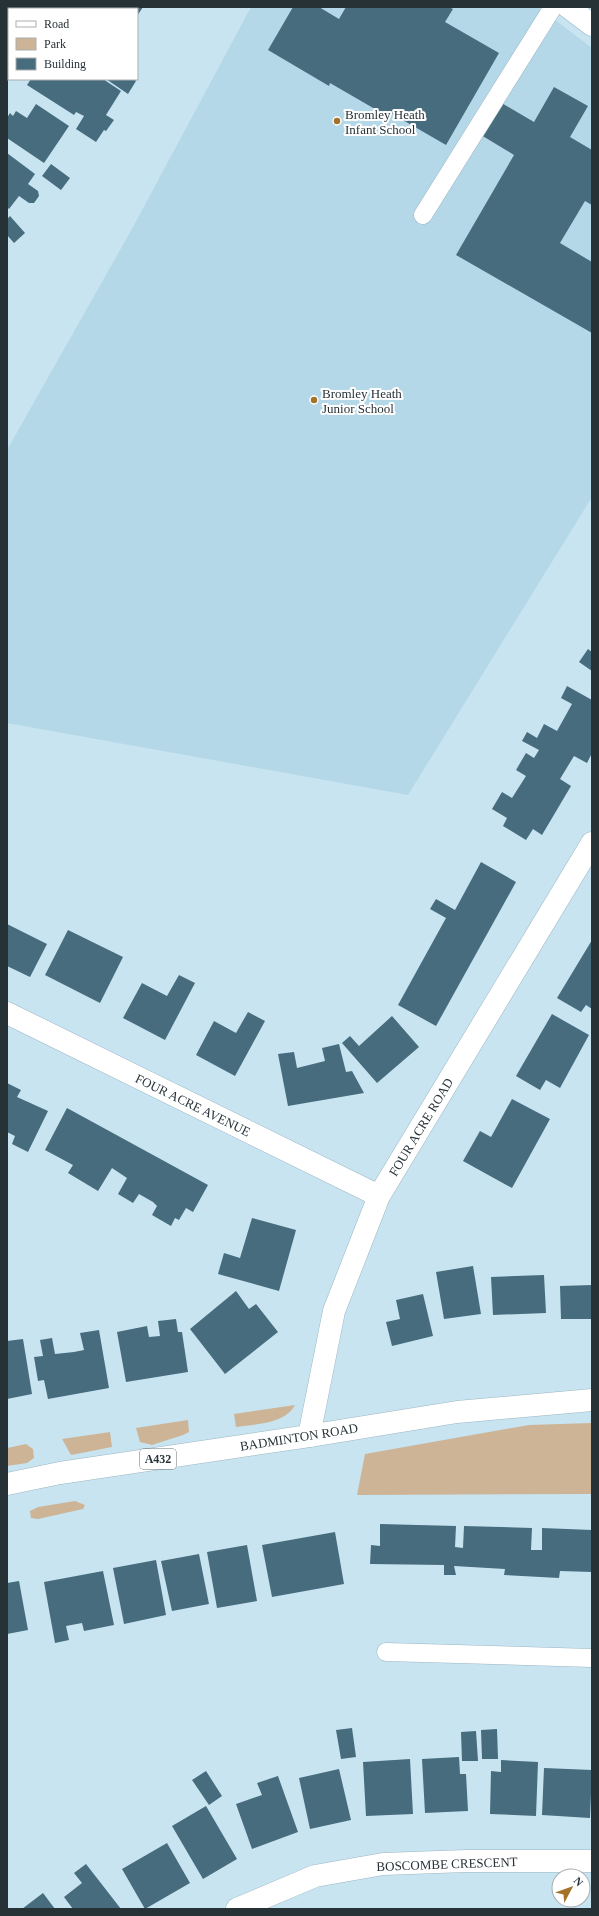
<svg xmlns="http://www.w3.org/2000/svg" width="599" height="1916" font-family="'Times New Roman',serif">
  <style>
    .built { fill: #b4d8e7 }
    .green { fill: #cdb496 }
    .building { fill: #466c7d }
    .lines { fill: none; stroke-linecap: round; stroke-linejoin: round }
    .lane-casing { stroke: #9cb6c3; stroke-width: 19 }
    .street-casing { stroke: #9cb6c3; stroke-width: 23 }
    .primary-casing { stroke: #9cb6c3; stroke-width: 23 }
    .lane { stroke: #fff; stroke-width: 18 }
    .street { stroke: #fff; stroke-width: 22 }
    .primary { stroke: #fff; stroke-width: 22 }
    .poi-dot { fill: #a47228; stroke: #fff; stroke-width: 1.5 }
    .labels { text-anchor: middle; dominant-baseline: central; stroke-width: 4; stroke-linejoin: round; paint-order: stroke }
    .shield { fill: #fff; stroke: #687073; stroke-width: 1 }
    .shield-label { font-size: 12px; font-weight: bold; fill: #273237 }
    .poi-label { font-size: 13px; fill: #273237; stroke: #fff; text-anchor: start }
    .street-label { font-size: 13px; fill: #273237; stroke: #fff }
  </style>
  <rect width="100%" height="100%" fill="#c8e4f1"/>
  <path class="built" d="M 251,7 L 538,7 L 592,48 L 592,497 L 408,795 L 7,723 L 7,450 L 133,227 Z"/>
  <path class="green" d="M 295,1405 C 285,1424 256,1424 236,1427 L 234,1414 Z
    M 188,1420 L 189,1432 L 183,1435 L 152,1445 L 140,1442 L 136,1428 Z
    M 592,1423 L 592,1494 L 357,1495 L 365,1454 L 529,1425 Z
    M 110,1432 L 112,1447 L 71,1455 L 62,1439 Z
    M 26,1444 L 33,1449 L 34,1458 L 27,1463 L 7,1466 L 7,1448 Z
    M 75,1501 L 85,1505 L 83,1509 L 38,1519 L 31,1518 L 30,1511 L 38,1507 Z"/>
  <path class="building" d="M 80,7 L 95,7 L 98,9 L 79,9 Z
    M 108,7 L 143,7 L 137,16 L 137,9 L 111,9 Z
    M 293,7 L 319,7 L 339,19 L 346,7 L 449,7 L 453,9 L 445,22 L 499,53 L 446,145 L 389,112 L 387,116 L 330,83 L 329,86 L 268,50 Z
    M 31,79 L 103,79 L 121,91 L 106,115 L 114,120 L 106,131 L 104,130 L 96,142 L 76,129 L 84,116 L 76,112 L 74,115 L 27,85 Z
    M 106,79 L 134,79 L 136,81 L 128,94 Z
    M 554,87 L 588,106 L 570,137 L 592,150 L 592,205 L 585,201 L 560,243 L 592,262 L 592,333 L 456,255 L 514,155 L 481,135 L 500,102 L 534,122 Z
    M 36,104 L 69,126 L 44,163 L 7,138 L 7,118 L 10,113 L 13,116 L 16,111 L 27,118 Z
    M 7,153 L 35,174 L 28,184 L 38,191 L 39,196 L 34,203 L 29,203 L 19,196 L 9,209 L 7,207 Z
    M 51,164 L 70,178 L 61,190 L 42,176 Z
    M 10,216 L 25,233 L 14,243 L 7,235 L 7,219 Z
    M 588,649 L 592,652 L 592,671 L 579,662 Z
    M 567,686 L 592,700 L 592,753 L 587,763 L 574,756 L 560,779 L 571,786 L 542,835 L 533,829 L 526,840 L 503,826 L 507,818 L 492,809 L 502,792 L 512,798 L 526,776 L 516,770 L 526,753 L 534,758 L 539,750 L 522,741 L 527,732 L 537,738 L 544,724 L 557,731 L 572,704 L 561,698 Z
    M 481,862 L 516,882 L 436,1026 L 398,1005 L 446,918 L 430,909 L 436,899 L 455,910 Z
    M 7,924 L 47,944 L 30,977 L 7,966 Z
    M 68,930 L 123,957 L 100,1003 L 45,975 Z
    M 592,940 L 592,1009 L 586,1005 L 581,1012 L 557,998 Z
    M 179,975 L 195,983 L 165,1040 L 123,1018 L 142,983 L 167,996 Z
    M 248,1012 L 265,1021 L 235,1076 L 196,1055 L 214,1021 L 236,1033 Z
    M 552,1014 L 589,1035 L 560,1088 L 546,1080 L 540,1090 L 516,1076 Z
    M 392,1016 L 419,1047 L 377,1083 L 342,1043 L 350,1036 L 359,1046 Z
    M 339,1044 L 346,1072 L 352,1071 L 364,1093 L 288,1106 L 278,1054 L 294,1052 L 297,1068 L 325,1061 L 322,1048 Z
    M 7,1083 L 21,1090 L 17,1097 L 48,1111 L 28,1152 L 12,1144 L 15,1136 L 7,1132 Z
    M 512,1099 L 550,1119 L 512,1188 L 463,1161 L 480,1131 L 491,1137 Z
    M 67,1108 L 208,1185 L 193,1212 L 186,1208 L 179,1220 L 175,1218 L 171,1226 L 152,1215 L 157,1206 L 153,1202 L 139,1194 L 133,1203 L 118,1194 L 127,1178 L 112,1168 L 98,1191 L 68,1173 L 73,1165 L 45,1150 Z
    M 252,1218 L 296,1230 L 279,1291 L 218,1274 L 224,1253 L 240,1258 Z
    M 473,1266 L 481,1314 L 444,1319 L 436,1272 Z
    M 544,1275 L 546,1313 L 493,1315 L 491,1277 Z
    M 592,1285 L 592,1319 L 561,1319 L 560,1286 Z
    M 236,1291 L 249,1309 L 256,1304 L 278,1332 L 225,1374 L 190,1329 Z
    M 423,1294 L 433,1336 L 392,1346 L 386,1322 L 400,1319 L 396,1300 Z
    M 176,1319 L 178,1332 L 182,1332 L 188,1372 L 126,1382 L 117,1332 L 147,1326 L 149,1337 L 160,1336 L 158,1321 Z
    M 99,1330 L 109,1388 L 48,1399 L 44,1380 L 38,1381 L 34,1357 L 43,1356 L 40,1340 L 52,1338 L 55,1354 L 74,1352 L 84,1350 L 80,1333 Z
    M 23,1339 L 32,1394 L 7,1399 L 7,1341 Z
    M 380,1524 L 456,1526 L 455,1547 L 463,1548 L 464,1526 L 532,1528 L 531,1550 L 542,1550 L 542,1528 L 592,1530 L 592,1572 L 560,1571 L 559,1578 L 504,1575 L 505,1569 L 454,1566 L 456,1575 L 444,1575 L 444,1565 L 370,1564 L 371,1545 L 380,1546 Z
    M 335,1532 L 344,1584 L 272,1597 L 262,1545 Z
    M 247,1545 L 257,1601 L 217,1608 L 207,1552 Z
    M 199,1554 L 209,1604 L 172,1611 L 161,1561 Z
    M 156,1560 L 166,1615 L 124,1624 L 113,1568 Z
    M 103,1571 L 114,1625 L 84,1631 L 82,1623 L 66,1626 L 69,1640 L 55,1643 L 44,1582 Z
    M 19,1581 L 28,1630 L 7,1634 L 7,1583 Z
    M 352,1728 L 356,1757 L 341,1759 L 336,1730 Z
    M 497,1729 L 498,1759 L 482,1759 L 481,1730 Z
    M 476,1731 L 478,1761 L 462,1761 L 461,1732 Z
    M 459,1757 L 460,1774 L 466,1774 L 468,1811 L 425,1813 L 422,1759 Z
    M 410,1759 L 413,1814 L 366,1816 L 363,1762 Z
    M 501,1760 L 538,1762 L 536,1816 L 490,1814 L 491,1771 L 501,1772 Z
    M 544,1768 L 592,1770 L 590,1818 L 542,1815 Z
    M 339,1769 L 351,1820 L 310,1829 L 299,1778 Z
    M 206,1771 L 222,1796 L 209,1805 L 192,1780 Z
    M 278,1776 L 298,1832 L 252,1849 L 236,1804 L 262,1795 L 257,1783 Z
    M 206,1806 L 237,1859 L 203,1879 L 172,1826 Z
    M 167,1843 L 190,1883 L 145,1909 L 122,1869 Z
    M 86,1864 L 121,1909 L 73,1909 L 64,1897 L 82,1883 L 74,1873 Z
    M 43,1893 L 55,1909 L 22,1909 Z"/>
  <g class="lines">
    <defs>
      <path id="lane" d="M 423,215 L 553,7
        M 386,1652 L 592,1658"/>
      <path id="street" d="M 568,7 L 592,25
        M 7,23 L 9,20
        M 7,1013 L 379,1196
        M 309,1436 L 334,1311 L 379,1196 L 592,843
        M 237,1909 L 315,1876 L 383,1864 L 466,1861 L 592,1861"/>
      <path id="primary" d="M 7,1484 L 60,1473 L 309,1436 L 457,1412 L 592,1400"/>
    </defs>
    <use href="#lane" class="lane-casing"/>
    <use href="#street" class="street-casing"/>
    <use href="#primary" class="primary-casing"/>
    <use href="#lane" class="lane"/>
    <use href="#street" class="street"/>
    <use href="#primary" class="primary"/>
  </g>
  <g class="poi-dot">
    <circle cx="337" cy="121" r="4"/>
    <circle cx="314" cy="400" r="4"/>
  </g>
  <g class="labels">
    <rect class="shield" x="140" y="1449" width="36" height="20" rx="3"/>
    <g class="shield-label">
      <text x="158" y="1459">A432</text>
    </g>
    <g class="poi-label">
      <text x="345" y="114">Bromley Heath<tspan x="345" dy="15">Infant School</tspan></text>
      <text x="322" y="393">Bromley Heath<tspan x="322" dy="15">Junior School</tspan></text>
    </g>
    <g class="street-label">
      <text transform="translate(193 1105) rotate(26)">FOUR ACRE AVENUE</text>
      <text transform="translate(421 1127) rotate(-59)">FOUR ACRE ROAD</text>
      <text transform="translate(299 1437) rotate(-9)">BADMINTON ROAD</text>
      <text transform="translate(447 1864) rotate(-2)">BOSCOMBE CRESCENT</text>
    </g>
  </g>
  <rect width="599" height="1916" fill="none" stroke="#273237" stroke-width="16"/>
  <rect x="8" y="8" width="130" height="72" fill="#ffffff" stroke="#a9adaf"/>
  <rect x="16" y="21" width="20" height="6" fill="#ffffff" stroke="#a9adaf"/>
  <text x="44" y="28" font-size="12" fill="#273237">Road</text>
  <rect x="16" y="38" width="20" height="12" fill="#cdb496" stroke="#a9adaf"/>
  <text x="44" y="48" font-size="12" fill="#273237">Park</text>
  <rect x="16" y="58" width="20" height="12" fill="#466c7d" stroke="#a9adaf"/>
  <text x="44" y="68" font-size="12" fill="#273237">Building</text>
  <g transform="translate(571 1888) rotate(49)"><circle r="19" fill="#ffffff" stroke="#a9adaf"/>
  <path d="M0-3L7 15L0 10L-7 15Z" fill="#a47228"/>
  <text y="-6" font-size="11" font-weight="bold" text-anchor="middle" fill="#273237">N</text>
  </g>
</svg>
